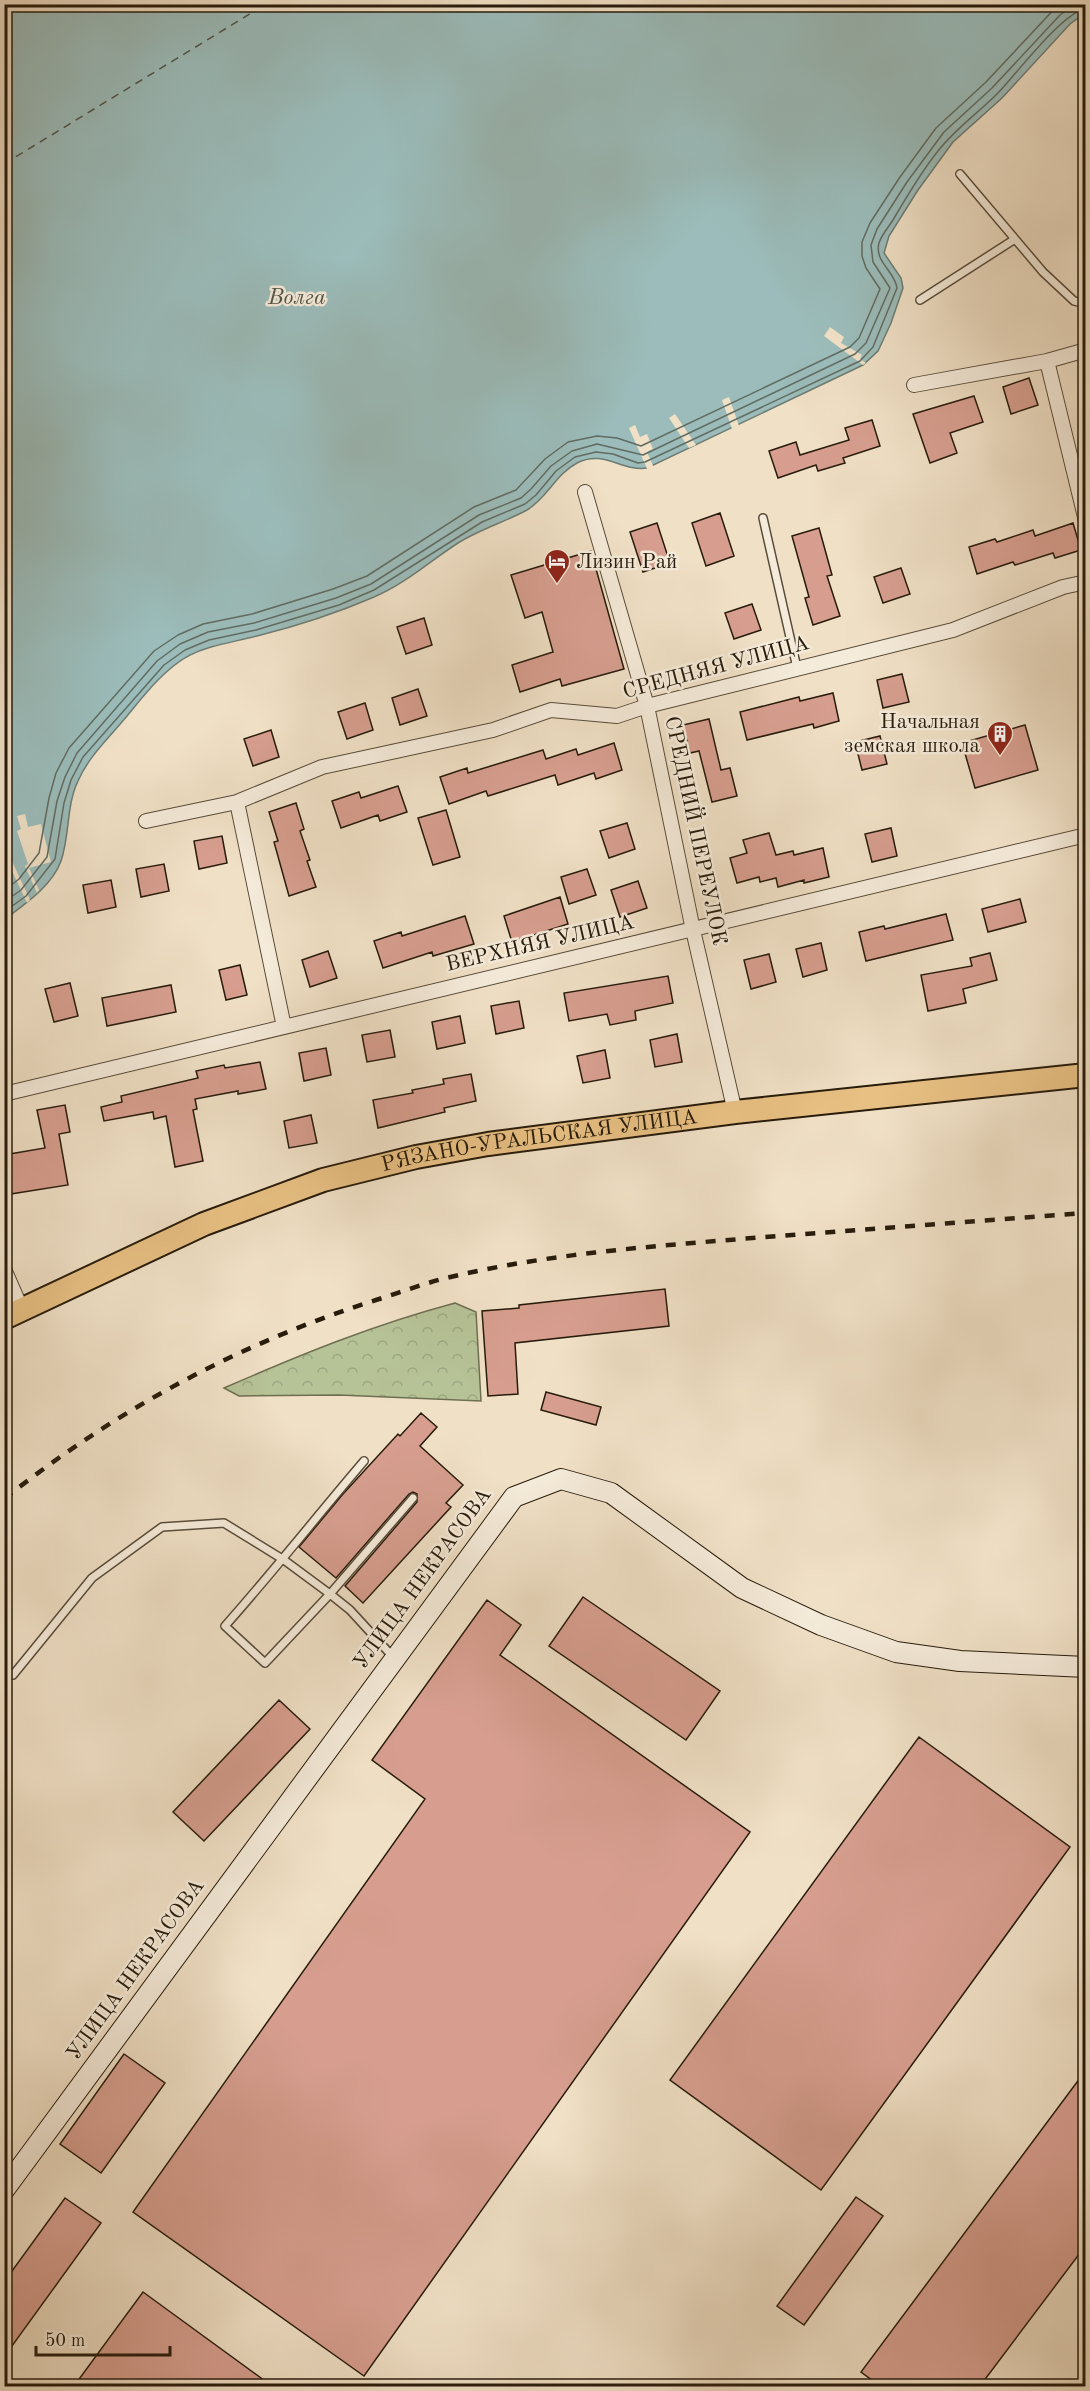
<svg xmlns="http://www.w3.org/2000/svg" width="1090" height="2391" font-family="'Old Standard TT',serif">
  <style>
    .forest { fill: url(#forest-crowns); stroke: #6e6f51; stroke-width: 1.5 }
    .water { fill: #9bbcba; stroke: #6d7c74; stroke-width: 1.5 }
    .pier { fill: #f0e0c6 }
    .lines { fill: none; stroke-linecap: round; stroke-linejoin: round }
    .shore { stroke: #616c62; stroke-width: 1.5 }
    .ferry { stroke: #505348; stroke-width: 1.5; stroke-dasharray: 8 6; stroke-linecap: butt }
    .building { fill: #d79e8f; stroke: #271b0b; stroke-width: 1.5 }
    .lane-casing { stroke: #594c3a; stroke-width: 10 }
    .street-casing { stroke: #594c3a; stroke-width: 16 }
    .secondary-casing { stroke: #271b0b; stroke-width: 22 }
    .primary-casing { stroke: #271b0b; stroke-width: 26 }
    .lane { stroke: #f5ebda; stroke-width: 7 }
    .street { stroke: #f5ebda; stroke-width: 14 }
    .secondary { stroke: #f5ebda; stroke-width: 20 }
    .primary { stroke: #e8c083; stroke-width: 22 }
    .rail { stroke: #271b0b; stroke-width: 4.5; stroke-dasharray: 10 10; stroke-linecap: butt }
    .labels { text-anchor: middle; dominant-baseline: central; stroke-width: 5; stroke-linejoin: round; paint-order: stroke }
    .poi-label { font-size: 21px; fill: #271b0b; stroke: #f5ebda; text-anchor: start }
    .street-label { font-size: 21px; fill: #271b0b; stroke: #f5ebda }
    .water-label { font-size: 22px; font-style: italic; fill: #505348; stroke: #f5ebda }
  </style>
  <defs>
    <pattern id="forest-crowns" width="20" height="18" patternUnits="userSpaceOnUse" patternTransform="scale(1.5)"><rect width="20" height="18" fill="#b6c397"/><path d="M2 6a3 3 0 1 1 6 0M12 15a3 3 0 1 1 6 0" fill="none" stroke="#9ca781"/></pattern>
  </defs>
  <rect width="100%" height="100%" fill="#f0e0c6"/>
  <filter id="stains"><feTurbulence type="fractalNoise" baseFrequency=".00333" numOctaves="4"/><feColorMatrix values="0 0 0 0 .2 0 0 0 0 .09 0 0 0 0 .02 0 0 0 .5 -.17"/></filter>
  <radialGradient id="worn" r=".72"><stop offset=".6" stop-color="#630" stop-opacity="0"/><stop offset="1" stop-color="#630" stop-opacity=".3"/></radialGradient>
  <path class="forest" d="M 455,1303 L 476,1312 L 481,1401 L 339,1395 L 239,1396 L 224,1388 C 302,1354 373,1325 455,1303 Z"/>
  <path class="water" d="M 5,5 L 1085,5 L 1085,13 L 1070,24 L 1002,98 L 953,142 L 918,190 L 889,236 L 884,253 L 901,278 L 903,288 L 891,323 L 878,351 L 863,365 L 647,468 C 622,472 604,449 577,463 C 556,474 547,498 527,510 C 505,522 480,529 458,543 C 430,561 405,584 374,597 C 337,613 297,626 257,636 C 204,649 186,647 147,692 C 138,702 130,713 121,723 C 105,742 88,758 78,781 C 66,806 70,835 61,861 C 52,886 25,904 5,919 Z"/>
  <path class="pier" d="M 830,327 L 844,337 L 841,343 L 862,355 L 860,359 L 866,363 L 863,365 L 824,336 Z
    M 729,397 L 739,426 L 732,429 L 722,400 Z
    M 675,414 L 696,445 L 689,448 L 669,418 Z
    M 635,425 L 640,437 L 647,434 L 653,449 L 647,452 L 654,468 L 648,471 L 629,428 Z
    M 25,814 L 28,827 L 41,824 L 51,862 L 29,868 L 39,890 L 37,893 L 25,866 L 28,864 L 17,831 L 21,829 L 17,816 Z
    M 5,846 L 30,900 L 27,903 L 5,856 Z"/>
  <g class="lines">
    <path class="shore" d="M 4,891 L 19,879 L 39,853 L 49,798 L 56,773 L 69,748 L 154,651 L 178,635 L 203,624 L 252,614 L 333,589 L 367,576 L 474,507 L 516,490 L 545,459 L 568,442 L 597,436 L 617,438 L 641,446 L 850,347 L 859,338 L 880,289 L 866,268 L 862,256 L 862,242 L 870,223 L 900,177 L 936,128 L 986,82 L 1059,4
      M 4,902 L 21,890 L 47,857 L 57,801 L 65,777 L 77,753 L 157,661 L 180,644 L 208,632 L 254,623 L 336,598 L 371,584 L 479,515 L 521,498 L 531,489 L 551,466 L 572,451 L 597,444 L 643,455 L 855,354 L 866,343 L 890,288 L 873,262 L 871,245 L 877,229 L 907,182 L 944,132 L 992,88 L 1060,15 L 1075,4
      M 4,912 L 26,896 L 55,859 L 64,803 L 71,780 L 83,757 L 164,665 L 185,650 L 209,640 L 256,630 L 339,605 L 374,590 L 482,522 L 525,504 L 536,495 L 556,471 L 575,457 L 596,452 L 613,454 L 638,463 L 645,462 L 860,361 L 873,347 L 897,288 C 895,271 874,262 879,243 C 882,234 888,228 893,220 C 907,196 921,172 938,151 C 955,129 978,113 997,94 C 1015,76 1063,11 1086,9"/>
    <path class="ferry" d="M 4,164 L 266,4"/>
  </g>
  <path class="building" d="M 1029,378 L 1038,405 L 1011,414 L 1003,387 Z
    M 974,396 L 983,422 L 950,433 L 957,453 L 930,463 L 913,414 Z
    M 872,420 L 880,446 L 843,458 L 845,463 L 818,471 L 816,465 L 778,478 L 769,451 L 796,442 L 800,455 L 849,440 L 845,428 Z
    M 720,513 L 734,556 L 706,566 L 692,523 Z
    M 657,523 L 670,563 L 643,572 L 630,532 Z
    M 1073,523 L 1081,550 L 1055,558 L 1053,553 L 1015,565 L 1013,562 L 977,574 L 969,547 L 995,539 L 997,542 L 1033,530 L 1035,536 Z
    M 819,528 L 832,575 L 827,576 L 840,616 L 813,625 L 805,598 L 809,597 L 792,536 Z
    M 591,551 L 624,669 L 562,686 L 560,679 L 520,692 L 512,665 L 553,652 L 542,612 L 525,618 L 511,575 Z
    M 901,568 L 910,594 L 883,603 L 874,577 Z
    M 752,604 L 761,630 L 734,639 L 725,613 Z
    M 424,618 L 432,645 L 406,654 L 397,627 Z
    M 902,674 L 909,702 L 883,708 L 877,680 Z
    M 418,689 L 427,716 L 400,725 L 392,698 Z
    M 833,693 L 839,721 L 814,728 L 813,724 L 747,740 L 740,712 L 799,697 L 800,701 Z
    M 365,703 L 373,730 L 347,739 L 338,712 Z
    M 709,719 L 721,770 L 730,768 L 737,796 L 712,802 L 699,751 L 690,753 L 683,725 Z
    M 1025,725 L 1038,770 L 975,788 L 962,743 Z
    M 271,730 L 279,757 L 253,766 L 244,739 Z
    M 880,736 L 887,764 L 862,770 L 855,742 Z
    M 614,743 L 622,770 L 596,779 L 594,773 L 558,785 L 555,775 L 488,796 L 486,791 L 449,804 L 440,777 L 467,768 L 468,773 L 543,750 L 546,759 L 576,749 L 578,755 Z
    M 398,786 L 407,812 L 380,821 L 378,815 L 341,828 L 332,801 L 359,792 L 361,798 Z
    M 296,803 L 304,829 L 300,831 L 310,860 L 307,861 L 316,887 L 289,896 L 274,842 L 278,841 L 269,812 Z
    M 446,810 L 460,857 L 433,865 L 418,818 Z
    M 627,823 L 635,849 L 609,858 L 600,831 Z
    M 891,828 L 897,856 L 872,862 L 865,834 Z
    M 769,833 L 776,855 L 793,851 L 794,855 L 823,848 L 829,877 L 804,883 L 804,880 L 778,887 L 776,878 L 760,882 L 759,877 L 737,883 L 730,858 L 747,853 L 743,840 Z
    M 222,836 L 227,863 L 199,869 L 194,841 Z
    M 164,864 L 169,891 L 141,897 L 136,869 Z
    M 587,869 L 596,895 L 569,904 L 561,877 Z
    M 111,880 L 116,907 L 88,913 L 83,885 Z
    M 638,881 L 647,908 L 620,917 L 611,890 Z
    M 560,897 L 568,924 L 512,942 L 504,916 Z
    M 1020,899 L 1026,922 L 988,932 L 982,909 Z
    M 946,914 L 953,940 L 866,961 L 859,932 L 884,926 L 885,929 Z
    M 465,916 L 474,944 L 433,956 L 432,952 L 383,968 L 374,941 L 401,932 L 402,936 Z
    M 821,943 L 827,970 L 803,977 L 796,949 Z
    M 328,951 L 337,978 L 310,987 L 302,960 Z
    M 990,953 L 997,980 L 963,989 L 966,1003 L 928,1011 L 921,975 L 972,966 L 970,958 Z
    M 769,954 L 776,982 L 751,989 L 744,960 Z
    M 240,965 L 247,995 L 226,1000 L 219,970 Z
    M 668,976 L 673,1003 L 635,1011 L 636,1020 L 610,1025 L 607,1014 L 569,1021 L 564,993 Z
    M 70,983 L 78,1016 L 54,1022 L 45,989 Z
    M 171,985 L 176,1012 L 107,1026 L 102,998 Z
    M 519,1001 L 524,1028 L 496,1034 L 491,1006 Z
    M 460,1016 L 465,1043 L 437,1049 L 432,1022 Z
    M 390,1030 L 395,1057 L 367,1062 L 362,1035 Z
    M 677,1034 L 682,1062 L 655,1067 L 650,1040 Z
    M 326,1048 L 331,1075 L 304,1081 L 299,1053 Z
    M 605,1050 L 610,1078 L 583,1083 L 577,1056 Z
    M 260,1062 L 266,1089 L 238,1094 L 238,1091 L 195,1099 L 197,1109 L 193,1110 L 203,1161 L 175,1167 L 166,1116 L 154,1119 L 153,1112 L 104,1121 L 101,1107 L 122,1102 L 121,1096 L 198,1078 L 196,1071 L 224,1065 L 225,1068 Z
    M 471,1074 L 476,1101 L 444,1108 L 445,1112 L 378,1128 L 373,1100 L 413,1093 L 412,1090 L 444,1084 L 443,1079 Z
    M 65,1105 L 70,1132 L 59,1134 L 68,1185 L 4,1195 L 4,1155 L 45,1148 L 37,1110 Z
    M 311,1115 L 317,1143 L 289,1148 L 284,1121 Z
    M 665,1289 L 669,1326 L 515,1343 L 518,1394 L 488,1396 L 482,1311 L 519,1308 L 519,1305 Z
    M 546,1392 L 601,1407 L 596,1425 L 541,1410 Z
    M 421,1413 L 437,1427 L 420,1446 L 463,1485 L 446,1503 L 451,1507 L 363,1603 L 345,1586 L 417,1502 L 417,1494 L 413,1492 L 409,1494 L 336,1578 L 299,1547 L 343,1494 L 398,1434 L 400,1436 Z
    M 583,1597 L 720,1691 L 686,1740 L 549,1646 Z
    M 487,1600 L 521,1625 L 500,1655 L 750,1832 L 364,2376 L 133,2212 L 425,1799 L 372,1760 Z
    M 279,1700 L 310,1729 L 204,1841 L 173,1812 Z
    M 919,1737 L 1070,1847 L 821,2190 L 670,2080 Z
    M 124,2054 L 165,2083 L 101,2173 L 60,2144 Z
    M 1086,2070 L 1086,2245 L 980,2386 L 880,2386 L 861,2372 Z
    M 856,2197 L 883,2216 L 804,2325 L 777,2306 Z
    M 65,2198 L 101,2223 L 4,2357 L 4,2282 Z
    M 143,2292 L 272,2386 L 74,2386 Z"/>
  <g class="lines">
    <defs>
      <path id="lane" d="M 960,174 L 1043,272 L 1074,301 L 1086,304
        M 920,300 L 1015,239
        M 763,518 L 797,668
        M 364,1461 C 317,1516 273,1572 225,1626 L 265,1663 L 330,1594 L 413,1498
        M 13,1675 L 92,1578 L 162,1527 L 224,1523 L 284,1560 L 330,1594 L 350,1610 L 394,1658"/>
      <path id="street" d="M 1047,361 L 1086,521
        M 914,385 L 1047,361 L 1086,350
        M 585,492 L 647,706 L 693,930 L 735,1112
        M 237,802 L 284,1027
        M 146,821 L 237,802 L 322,767 L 493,730 L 551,710 L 617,716 L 647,706 L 953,630 L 1063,587 L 1086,582
        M 4,1094 L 1086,835
        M 4,1269 L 22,1310"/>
      <path id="secondary" d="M 4,2190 L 514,1497 L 561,1479 L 611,1493 L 742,1588 L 821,1625 L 896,1652 L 960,1661 L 1086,1667"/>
      <g id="primary">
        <path id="s1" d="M 4,1318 L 204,1224 L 323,1180 L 416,1157 L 488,1144 L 735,1112 L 1086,1075"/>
      </g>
    </defs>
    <use href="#lane" class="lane-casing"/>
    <use href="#street" class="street-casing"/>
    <use href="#secondary" class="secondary-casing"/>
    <use href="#primary" class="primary-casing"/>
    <use href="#lane" class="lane"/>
    <use href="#street" class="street"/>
    <use href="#secondary" class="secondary"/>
    <use href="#primary" class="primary"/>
    <path class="rail" d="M 4,1499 C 116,1410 240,1343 376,1300 C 398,1293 420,1285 442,1279 C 548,1253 657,1246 765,1237 C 872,1229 979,1221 1086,1213"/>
  </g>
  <defs>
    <symbol id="hotel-pin" viewBox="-11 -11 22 30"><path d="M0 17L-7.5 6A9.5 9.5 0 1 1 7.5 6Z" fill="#8f2418" stroke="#f5ebda"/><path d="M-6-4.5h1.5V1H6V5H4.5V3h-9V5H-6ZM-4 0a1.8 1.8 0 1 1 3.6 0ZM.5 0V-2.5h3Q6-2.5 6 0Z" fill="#fff"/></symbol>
    <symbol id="building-pin" viewBox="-11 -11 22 30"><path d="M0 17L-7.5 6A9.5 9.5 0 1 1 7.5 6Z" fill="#8f2418" stroke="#f5ebda"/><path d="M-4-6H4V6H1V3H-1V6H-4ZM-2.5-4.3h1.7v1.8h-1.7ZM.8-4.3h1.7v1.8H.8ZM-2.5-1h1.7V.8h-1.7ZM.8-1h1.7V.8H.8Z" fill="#fff"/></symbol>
  </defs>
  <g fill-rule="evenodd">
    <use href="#hotel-pin" x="542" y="547" width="30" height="40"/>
    <use href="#building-pin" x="985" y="719" width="30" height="40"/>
  </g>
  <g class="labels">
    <g class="poi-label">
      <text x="576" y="562">Лизин Рай</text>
      <text x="980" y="722" text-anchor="end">Начальная<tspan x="980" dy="24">земская школа</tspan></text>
    </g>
    <g class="street-label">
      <text transform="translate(716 668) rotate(-15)">СРЕДНЯЯ УЛИЦА</text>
      <text transform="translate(695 831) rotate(78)">СРЕДНИЙ ПЕРЕУЛОК</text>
      <text transform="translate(540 944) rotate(-13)">ВЕРХНЯЯ УЛИЦА</text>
      <text stroke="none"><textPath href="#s1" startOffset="568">РЯЗАНО-УРАЛЬСКАЯ УЛИЦА</textPath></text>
      <text transform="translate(423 1579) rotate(-54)">УЛИЦА НЕКРАСОВА</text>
      <text transform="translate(136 1970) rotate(-54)">УЛИЦА НЕКРАСОВА</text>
    </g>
    <g class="water-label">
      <text x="297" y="298">Волга</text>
    </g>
  </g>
  <rect width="1090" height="2391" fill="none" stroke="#f0e0c6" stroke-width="24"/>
  <rect x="6" y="6" width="1078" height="2379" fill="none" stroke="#271b0b" stroke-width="3"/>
  <rect x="12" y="12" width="1066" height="2367" fill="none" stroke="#271b0b" stroke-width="1.5"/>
  <path d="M36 2346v9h134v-9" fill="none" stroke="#271b0b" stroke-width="3"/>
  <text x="45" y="2346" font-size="18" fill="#271b0b" stroke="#f5ebda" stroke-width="4.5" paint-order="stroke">50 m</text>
  <rect width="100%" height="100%" filter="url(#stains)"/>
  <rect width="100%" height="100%" fill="url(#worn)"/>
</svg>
